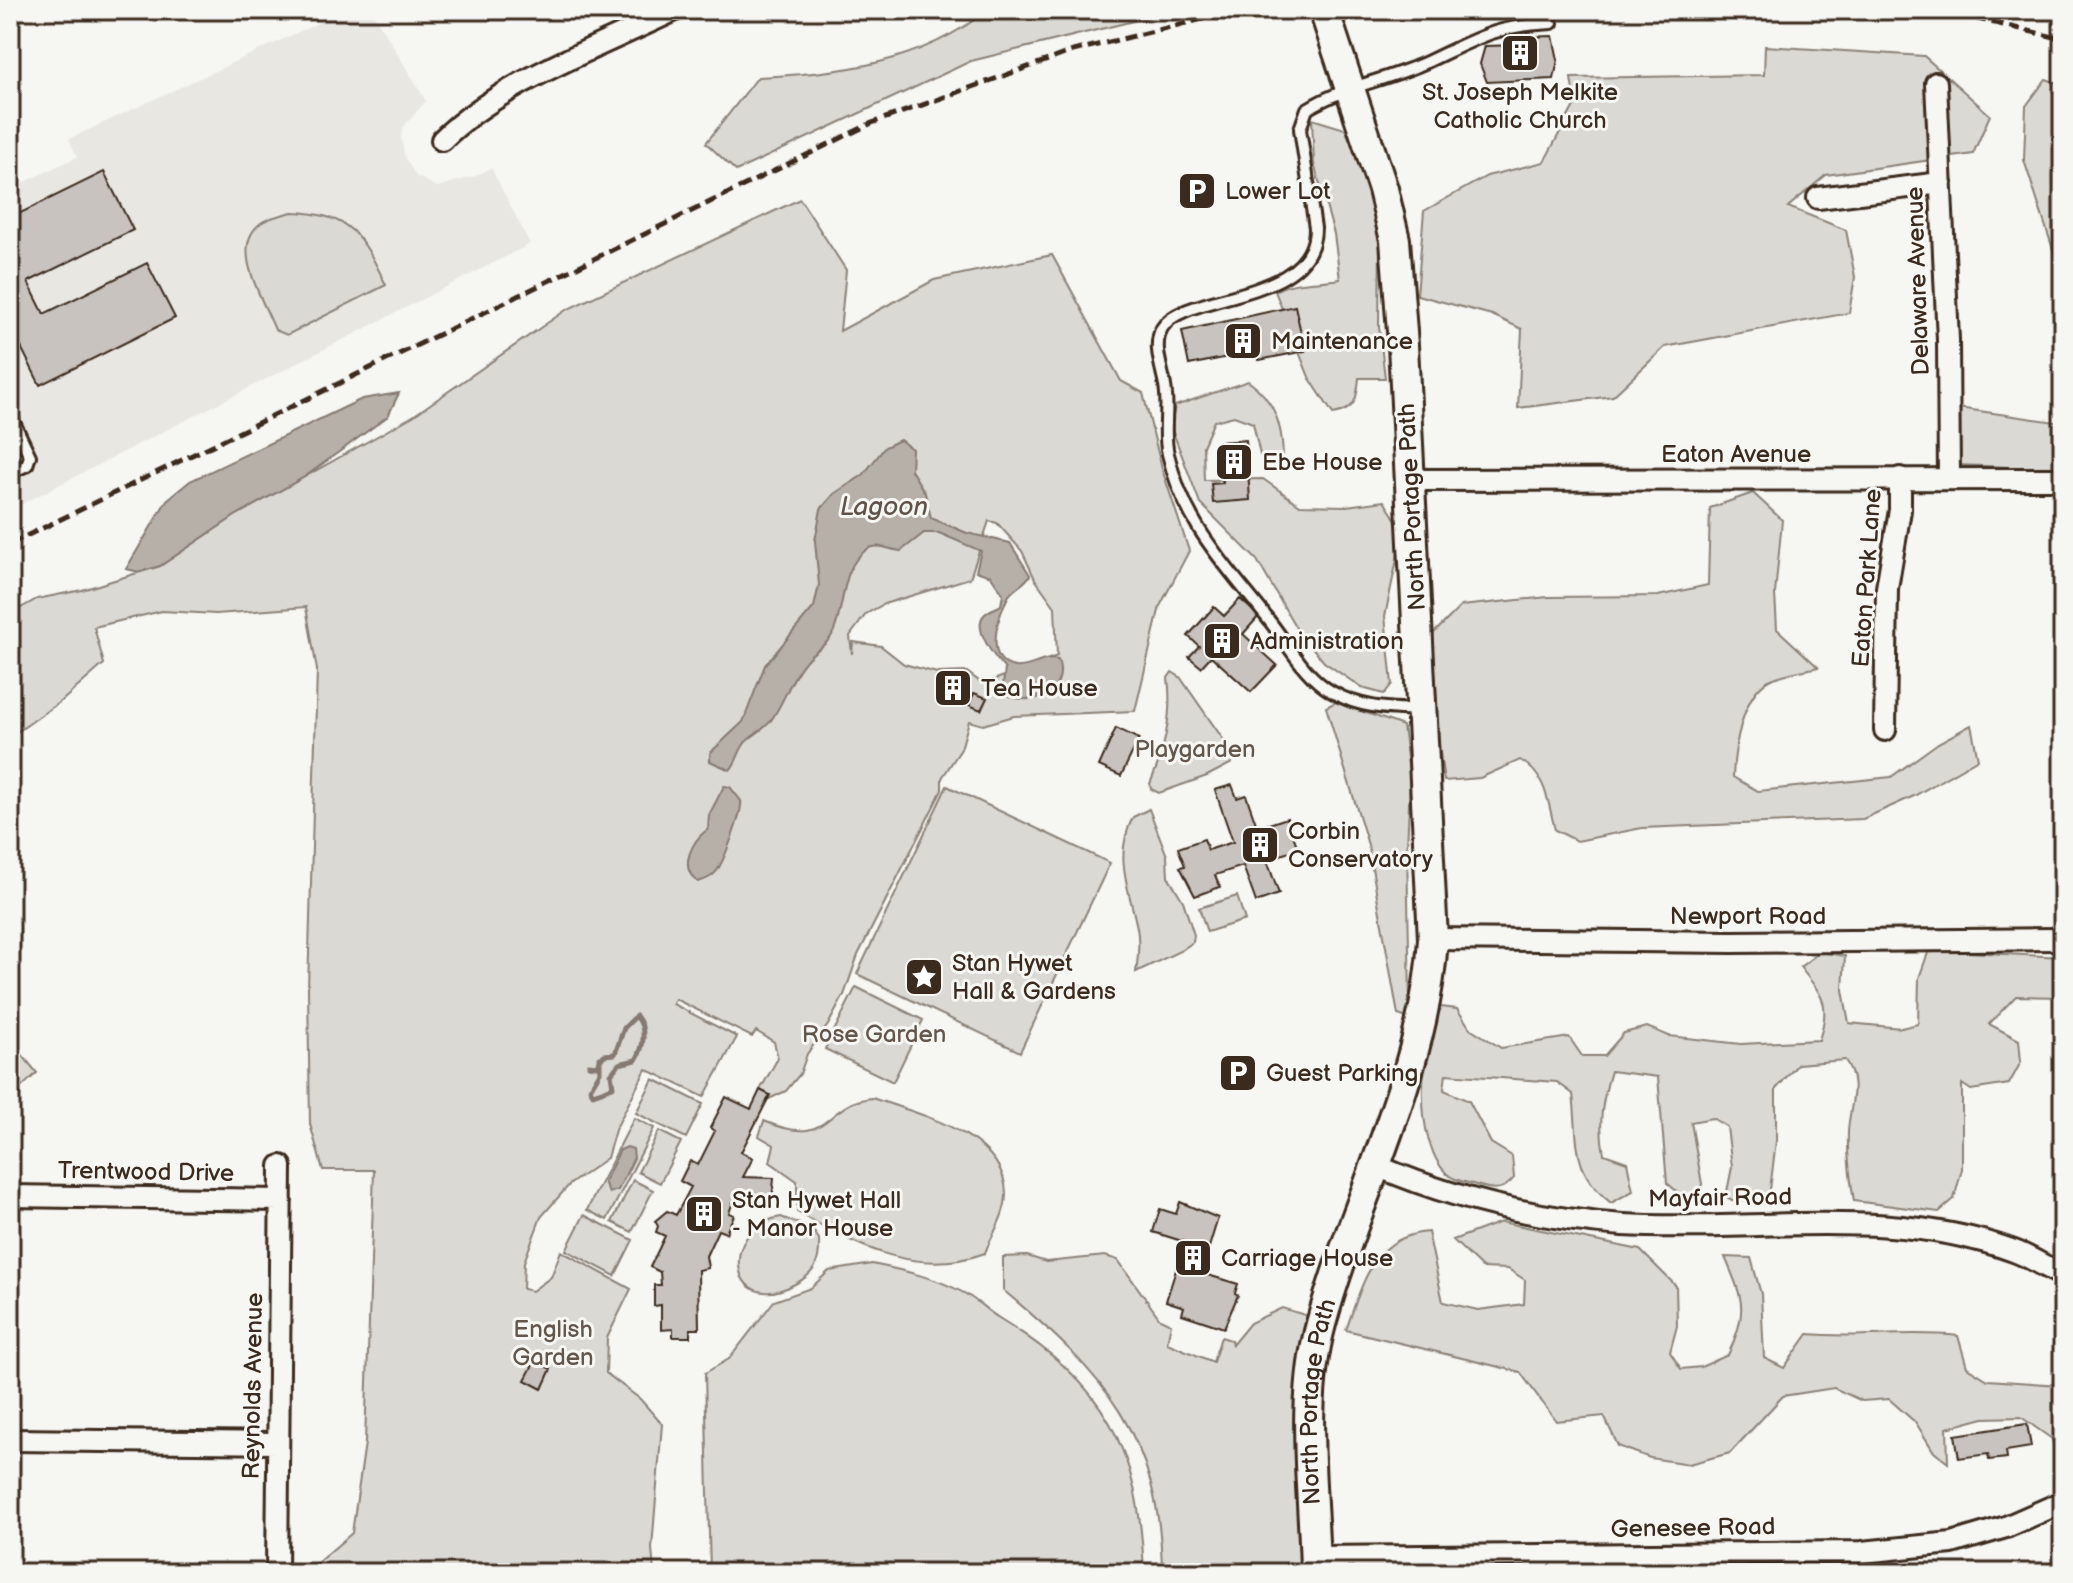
<svg xmlns="http://www.w3.org/2000/svg" width="2073" height="1583" font-family="'Balsamiq Sans',sans-serif">
  <style>
    .built { fill: #e8e7e2 }
    .green { fill: #dad9d3; stroke: #8a8278; stroke-width: 2; fill-rule: evenodd }
    .water { fill: #b6b0a9; stroke: #857a71; stroke-width: 2 }
    .lines { fill: none; stroke-linecap: round; stroke-linejoin: round }
    .stream { stroke: #857a71; stroke-width: 5 }
    .building { fill: #c8c3be; stroke: #3b2a1e; stroke-width: 2 }
    .service-casing { stroke: #3b2a1e; stroke-width: 16 }
    .minor-casing { stroke: #3b2a1e; stroke-width: 26 }
    .secondary-casing { stroke: #3b2a1e; stroke-width: 34 }
    .service { stroke: #f6f6f2; stroke-width: 10 }
    .minor { stroke: #f6f6f2; stroke-width: 20 }
    .secondary { stroke: #f6f6f2; stroke-width: 28 }
    .rail { stroke: #3b2a1e; stroke-width: 5; stroke-dasharray: 12 6; stroke-linecap: butt }
    .labels { text-anchor: middle; dominant-baseline: central; stroke-width: 6; stroke-linejoin: round; paint-order: stroke }
    .poi-label { font-size: 24px; fill: #3b2a1e; stroke: #f6f6f2; text-anchor: start }
    .street-label { font-size: 24px; fill: #3b2a1e; stroke: #f6f6f2 }
    .park-label { font-size: 24px; fill: #63564b; stroke: #f6f6f2 }
    .water-label { font-size: 26px; font-style: italic; fill: #605248; stroke: #f6f6f2 }
  </style>
  <rect width="100%" height="100%" fill="#f6f6f2"/>
  <filter id="ink" filterUnits="userSpaceOnUse"><feTurbulence type="fractalNoise" baseFrequency=".0125" numOctaves="2"/><feDisplacementMap in="SourceGraphic" scale="16" xChannelSelector="R" yChannelSelector="G"/><feConvolveMatrix kernelMatrix="1 2 1 2 8 2 1 2 1" color-interpolation-filters="sRGB"/></filter>
  <g filter="url(#ink)">
    <path class="built" d="M 346,10 L 371,10 L 426,101 L 403,127 L 401,138 L 405,158 L 416,176 L 437,187 L 476,176 L 491,168 L 530,244 L 10,510 L 10,189 L 77,157 L 69,139 Z"/>
    <path class="green" d="M 988,10 L 1178,10 L 971,61 L 736,171 L 706,143 L 758,77 C 844,72 917,65 988,10 Z
      M 1765,46 L 1924,56 L 1990,115 L 1973,154 L 1826,175 L 1788,207 L 1846,230 L 1855,277 L 1849,313 L 1665,347 L 1613,396 L 1518,408 L 1522,329 L 1492,315 L 1417,295 L 1424,211 L 1487,176 L 1544,162 L 1575,104 L 1571,78 L 1764,75 Z
      M 2046,79 L 2063,85 L 2063,280 L 2024,160 L 2026,106 Z
      M 1312,119 L 1345,129 L 1369,181 L 1380,243 L 1379,327 L 1385,378 L 1359,378 C 1357,399 1356,410 1333,414 L 1309,377 L 1275,291 C 1293,280 1318,283 1340,279 L 1334,234 L 1314,164 Z
      M 800,199 L 846,270 L 840,331 L 934,280 L 1052,255 L 1121,381 L 1143,393 L 1162,469 L 1189,551 L 1160,606 L 1135,711 L 1014,716 L 983,725 L 969,721 L 961,749 L 942,778 L 942,790 L 858,955 L 844,995 L 828,1025 L 807,1054 L 800,1074 L 786,1091 L 767,1100 L 769,1095 L 760,1090 L 778,1058 L 774,1042 L 756,1031 L 752,1037 L 675,999 L 673,1004 L 737,1037 L 704,1097 L 646,1069 L 615,1130 L 607,1158 L 569,1185 L 541,1217 L 524,1262 L 523,1289 L 532,1291 L 551,1277 L 561,1251 L 631,1289 L 607,1338 L 606,1373 L 640,1399 L 662,1424 L 652,1548 L 654,1573 L 318,1573 L 317,1563 L 352,1533 L 365,1443 L 374,1170 L 323,1170 L 310,1124 L 308,989 L 317,670 L 306,607 L 216,614 L 162,611 L 94,627 L 104,664 L 64,699 L 10,737 L 10,614 L 37,599 L 82,590 L 160,566 L 235,516 L 413,416 L 566,310 ZM 989,521 L 997,523 L 1022,551 L 1035,579 L 1055,607 L 1057,656 L 983,684 L 967,672 L 937,673 L 904,664 L 881,646 L 853,642 L 852,654 L 850,636 L 866,614 L 884,604 L 970,578 Z
      M 292,212 C 351,214 362,235 386,285 L 287,335 L 275,330 C 264,301 228,247 261,223 C 269,217 283,215 292,212 Z
      M 1248,381 C 1274,399 1282,424 1283,455 L 1265,462 L 1260,455 L 1253,423 L 1234,416 L 1214,421 L 1203,446 L 1204,480 L 1263,479 L 1300,505 L 1346,506 L 1384,501 L 1403,531 L 1385,616 L 1392,684 L 1384,694 L 1362,688 L 1324,662 L 1296,628 L 1257,560 L 1200,503 L 1171,427 L 1175,406 Z
      M 1958,408 L 2063,423 L 2063,469 L 1957,465 Z
      M 1753,493 L 1782,520 L 1775,594 L 1777,629 L 1818,667 C 1803,671 1783,673 1769,680 C 1742,694 1734,750 1733,777 L 1758,791 L 1891,777 L 1938,743 L 1971,725 L 1978,759 L 1914,796 L 1863,819 L 1642,828 L 1577,841 L 1555,830 C 1548,803 1547,775 1520,760 L 1480,778 L 1444,781 L 1438,739 L 1431,636 L 1461,606 L 1548,597 L 1658,596 L 1708,585 L 1710,508 Z
      M 1172,672 L 1180,677 L 1234,755 L 1232,763 L 1207,776 L 1159,793 L 1151,789 L 1150,784 C 1165,749 1173,715 1168,678 Z
      M 1336,702 L 1403,726 L 1410,781 L 1407,848 L 1410,1001 L 1407,1018 L 1398,1015 L 1368,845 L 1326,707 Z
      M 947,786 L 1110,863 L 1020,1052 L 857,974 Z
      M 1149,809 L 1167,856 L 1168,876 L 1183,901 L 1194,935 L 1193,942 L 1182,950 L 1136,972 C 1138,958 1140,942 1137,928 C 1129,887 1113,857 1133,817 Z
      M 1237,896 L 1245,920 L 1207,932 L 1199,908 Z
      M 1929,950 L 2063,957 L 2063,997 L 2016,996 L 1989,1024 L 2019,1040 L 2021,1062 L 2009,1084 L 1971,1090 L 1962,1084 L 1962,1169 L 1954,1199 L 1939,1212 L 1854,1201 C 1850,1178 1847,1156 1848,1132 C 1849,1106 1862,1084 1845,1060 L 1798,1064 L 1776,1089 L 1776,1141 L 1769,1198 L 1736,1202 L 1726,1197 L 1732,1167 L 1727,1127 L 1712,1118 L 1691,1122 L 1702,1184 L 1699,1195 L 1681,1195 L 1667,1183 L 1658,1077 L 1611,1071 C 1602,1101 1598,1123 1604,1154 L 1627,1162 L 1633,1191 L 1611,1203 C 1570,1170 1579,1144 1573,1094 L 1557,1082 L 1446,1074 L 1444,1090 L 1469,1101 L 1491,1143 L 1512,1156 L 1514,1178 C 1503,1192 1492,1190 1476,1185 C 1467,1182 1454,1181 1447,1174 C 1412,1139 1420,1048 1440,1007 L 1457,1009 L 1470,1028 L 1501,1048 L 1569,1037 L 1582,1056 L 1604,1056 L 1624,1033 L 1647,1027 L 1669,1036 L 1741,1044 L 1819,1040 C 1831,1002 1823,997 1800,967 L 1820,952 L 1845,956 L 1843,990 L 1849,1023 L 1901,1028 L 1918,1024 L 1919,978 Z
      M 856,987 L 923,1020 L 893,1082 L 825,1049 Z
      M 10,1031 L 15,1046 L 37,1073 L 15,1093 L 10,1092 Z
      M 653,1079 L 703,1104 L 686,1138 L 636,1113 Z
      M 872,1098 C 918,1114 1005,1134 1006,1194 C 1006,1215 992,1234 985,1253 C 917,1278 857,1246 797,1212 L 797,1181 L 770,1162 L 774,1145 L 759,1136 L 764,1121 C 833,1150 821,1103 872,1098 Z
      M 634,1118 L 654,1128 L 607,1220 L 587,1210 Z
      M 659,1131 L 681,1142 L 660,1183 L 638,1172 Z
      M 633,1180 L 653,1190 L 632,1232 L 612,1222 Z
      M 584,1215 L 633,1240 L 615,1276 L 566,1250 Z
      M 781,1217 L 812,1229 L 819,1239 C 820,1262 816,1273 795,1284 C 728,1320 718,1227 781,1217 Z
      M 1501,1222 L 1640,1250 L 1676,1286 L 1677,1326 L 1670,1352 L 1681,1369 L 1701,1367 L 1728,1355 C 1748,1309 1744,1302 1725,1257 L 1751,1258 L 1761,1294 L 1764,1358 L 1784,1368 L 1808,1334 C 1859,1339 1908,1330 1958,1336 L 1967,1367 L 1988,1380 L 2060,1385 L 2063,1453 L 2056,1459 L 2052,1439 L 2021,1417 L 1984,1418 L 1947,1428 L 1948,1463 L 1934,1452 L 1916,1423 L 1889,1399 L 1862,1401 L 1834,1388 L 1783,1396 L 1730,1453 L 1689,1464 L 1650,1458 L 1618,1446 L 1604,1416 L 1556,1421 L 1520,1372 L 1346,1330 C 1362,1286 1372,1236 1428,1232 L 1443,1302 L 1478,1310 L 1524,1304 L 1525,1280 L 1508,1269 L 1482,1268 L 1453,1240 Z
      M 1027,1256 L 1046,1262 L 1105,1256 L 1118,1260 L 1160,1319 L 1171,1324 L 1167,1343 L 1213,1362 L 1221,1337 L 1231,1340 L 1232,1345 L 1250,1323 L 1282,1308 L 1308,1316 L 1303,1357 L 1302,1573 L 1162,1573 C 1161,1437 1103,1373 1003,1290 L 1003,1257 Z
      M 872,1264 C 902,1270 937,1278 964,1293 C 977,1300 987,1311 999,1318 C 1106,1384 1139,1447 1144,1573 L 710,1573 L 705,1373 L 729,1359 L 774,1301 L 811,1288 L 829,1271 Z"/>
    <path class="water" d="M 399,393 L 388,416 L 306,476 L 235,516 L 160,566 L 140,572 L 126,569 L 167,500 L 190,481 L 362,399 Z
      M 900,440 L 912,449 L 911,470 L 925,493 L 931,518 L 967,533 L 1010,543 L 1030,575 C 1025,585 1013,588 1008,597 C 998,615 983,662 1015,667 C 1031,669 1042,656 1058,660 C 1070,695 1027,709 1002,692 L 1005,669 C 995,658 972,629 984,615 C 988,610 997,608 1001,605 L 1003,594 L 991,576 L 976,571 L 981,551 L 939,533 L 924,533 L 901,551 C 889,550 877,542 866,550 C 839,569 846,609 832,635 C 827,645 817,649 810,656 C 792,674 785,700 772,719 C 765,730 753,734 745,743 C 738,752 737,763 730,770 L 710,761 L 710,753 L 743,722 L 765,665 L 814,607 L 819,585 L 815,541 L 821,509 L 834,494 L 863,475 L 885,447 Z
      M 724,786 L 730,787 L 741,801 C 743,811 723,865 715,873 C 711,878 705,880 698,882 C 677,867 693,840 708,829 L 709,815 Z
      M 627,1147 L 633,1149 L 634,1158 L 618,1190 L 609,1193 L 604,1182 L 620,1150 Z"/>
    <g class="lines">
      <path class="stream" d="M 589,1065 L 596,1066 L 604,1055 L 615,1054 L 624,1028 L 636,1016 C 647,1028 644,1047 636,1060 L 619,1064 L 611,1074 L 613,1087 L 593,1094 L 590,1089 L 600,1072 L 600,1058"/>
    </g>
    <path class="building" d="M 1553,36 L 1558,60 L 1554,79 L 1487,82 L 1480,64 L 1485,46 L 1520,45 L 1521,37 Z
      M 104,172 L 133,230 L 28,282 L 44,314 L 147,263 L 175,318 L 40,385 L 14,333 L 10,335 L 10,218 Z
      M 1295,306 L 1305,351 L 1259,360 L 1257,351 L 1189,365 L 1182,331 Z
      M 1246,440 L 1250,500 L 1213,503 L 1211,484 L 1223,483 L 1220,442 Z
      M 1240,599 L 1259,616 L 1243,634 L 1277,665 L 1251,692 L 1211,656 L 1201,667 L 1189,657 L 1199,646 L 1188,636 L 1214,607 L 1224,616 Z
      M 950,678 L 962,685 L 956,697 L 944,690 Z
      M 974,693 L 987,698 L 981,710 L 969,705 Z
      M 1116,728 L 1139,739 L 1121,776 L 1099,766 Z
      M 1232,785 L 1237,798 L 1246,795 L 1260,835 L 1265,833 L 1263,826 L 1287,818 L 1298,849 L 1275,857 L 1273,852 L 1265,855 L 1279,894 L 1256,902 L 1243,866 L 1215,875 L 1220,887 L 1195,896 L 1180,867 L 1185,866 L 1178,848 L 1204,839 L 1208,850 L 1233,842 L 1215,790 Z
      M 760,1090 L 770,1095 L 741,1152 L 753,1158 L 743,1177 L 774,1178 L 772,1201 L 733,1202 L 729,1213 L 734,1215 L 726,1233 L 718,1230 L 706,1256 L 708,1268 L 698,1270 L 699,1329 L 690,1329 L 690,1337 L 673,1337 L 673,1329 L 661,1330 L 661,1305 L 654,1306 L 654,1285 L 661,1285 L 660,1272 L 650,1267 L 665,1236 L 656,1232 L 658,1226 L 655,1221 L 667,1211 L 676,1215 L 691,1187 L 680,1181 L 690,1161 L 698,1165 L 715,1131 L 710,1128 L 726,1097 L 751,1109 Z
      M 1180,1202 L 1218,1218 L 1201,1273 L 1238,1284 L 1235,1293 L 1238,1295 L 1224,1328 L 1182,1314 L 1184,1307 L 1166,1301 L 1185,1242 L 1153,1232 L 1160,1209 L 1176,1214 Z
      M 535,1361 L 551,1369 L 542,1389 L 525,1380 Z
      M 2027,1424 L 2031,1447 L 2006,1451 L 2007,1458 L 1989,1460 L 1988,1454 L 1959,1458 L 1955,1435 Z"/>
    <g class="lines">
      <defs>
        <path id="service" d="M 10,414 L 30,456 L 27,465 L 10,473
          M 1421,710 C 1390,709 1359,708 1332,692 C 1304,676 1288,644 1268,619 C 1225,564 1185,526 1168,454 C 1163,434 1168,414 1166,394 C 1165,373 1151,348 1162,328 C 1183,291 1315,303 1315,228 L 1300,129 L 1307,109 C 1346,85 1389,80 1429,61 C 1478,38 1495,26 1552,23"/>
        <path id="minor" d="M 1936,83 L 1948,340 L 1949,478
          M 442,140 C 499,83 601,46 675,10
          M 1818,198 L 1941,183
          M 1410,480 L 2063,479
          M 1885,730 L 1887,588 L 1900,510 L 1900,478
          M 1433,939 L 1732,942 L 2063,939
          M 1377,1166 C 1454,1199 1539,1219 1623,1225 C 1753,1233 1888,1205 2014,1251 C 2031,1257 2046,1268 2063,1275
          M 10,1196 L 281,1200
          M 10,1440 L 278,1443
          M 1315,1557 L 1862,1552 L 1952,1543 L 2006,1527 L 2063,1502
          M 277,1573 L 281,1166"/>
        <g id="secondary">
          <path id="s1" d="M 1315,1573 C 1314,1492 1299,1404 1321,1324 C 1356,1196 1425,1074 1433,939 L 1403,345 L 1395,240 L 1383,189 L 1324,10"/>
        </g>
      </defs>
      <use href="#service" class="service-casing"/>
      <use href="#minor" class="minor-casing"/>
      <use href="#secondary" class="secondary-casing"/>
      <use href="#service" class="service"/>
      <use href="#minor" class="minor"/>
      <use href="#secondary" class="secondary"/>
      <path class="rail" d="M 1939,10 L 2063,39
        M 10,544 L 872,123 L 1073,51 L 1239,10"/>
    </g>
  </g>
  <defs>
    <symbol id="building-square" viewBox="-11 -11 22 22"><rect x="-9" y="-9" width="18" height="18" rx="4" fill="#3b2a1e" stroke="#f6f6f2"/><path d="M-4-6H4V6H1V3H-1V6H-4ZM-2.5-4.3h1.7v1.8h-1.7ZM.8-4.3h1.7v1.8H.8ZM-2.5-1h1.7V.8h-1.7ZM.8-1h1.7V.8H.8Z" fill="#fff"/></symbol>
    <symbol id="parking-square" viewBox="-11 -11 22 22"><rect x="-9" y="-9" width="18" height="18" rx="4" fill="#3b2a1e" stroke="#f6f6f2"/><path d="M-3.5-5.5H1a3.5 3.5 0 0 1 0 7H-1V5.5H-3.5ZM-1-3.4V-.6H.8a1.4 1.4 0 0 0 0-2.8Z" fill="#fff"/></symbol>
    <symbol id="sight-square" viewBox="-11 -11 22 22"><rect x="-9" y="-9" width="18" height="18" rx="4" fill="#3b2a1e" stroke="#f6f6f2"/><path d="M0-6L1.8-2.2L6-1.7L2.9 1.2L3.7 5.4L0 3.3L-3.7 5.4L-2.9 1.2L-6-1.7L-1.8-2.2Z" fill="#fff"/></symbol>
  </defs>
  <g fill-rule="evenodd">
    <use href="#building-square" x="1498" y="31" width="44" height="44"/>
    <use href="#parking-square" x="1175" y="169" width="44" height="44"/>
    <use href="#building-square" x="1221" y="319" width="44" height="44"/>
    <use href="#building-square" x="1212" y="440" width="44" height="44"/>
    <use href="#building-square" x="1200" y="619" width="44" height="44"/>
    <use href="#building-square" x="931" y="666" width="44" height="44"/>
    <use href="#building-square" x="1238" y="823" width="44" height="44"/>
    <use href="#sight-square" x="902" y="955" width="44" height="44"/>
    <use href="#parking-square" x="1216" y="1051" width="44" height="44"/>
    <use href="#building-square" x="682" y="1192" width="44" height="44"/>
    <use href="#building-square" x="1171" y="1236" width="44" height="44"/>
  </g>
  <g class="labels">
    <g class="poi-label">
      <text x="1520" y="92" text-anchor="middle">St. Joseph Melkite<tspan x="1520" dy="28">Catholic Church</tspan></text>
      <text x="1225" y="191">Lower Lot</text>
      <text x="1271" y="341">Maintenance</text>
      <text x="1262" y="462">Ebe House</text>
      <text x="1250" y="641">Administration</text>
      <text x="981" y="688">Tea House</text>
      <text x="1288" y="831">Corbin<tspan x="1288" dy="28">Conservatory</tspan></text>
      <text x="952" y="963">Stan Hywet<tspan x="952" dy="28">Hall &amp; Gardens</tspan></text>
      <text x="1266" y="1073">Guest Parking</text>
      <text x="732" y="1200">Stan Hywet Hall<tspan x="732" dy="28">- Manor House</tspan></text>
      <text x="1221" y="1258">Carriage House</text>
    </g>
    <g class="street-label">
      <text transform="translate(1918 281) rotate(-92)">Delaware Avenue</text>
      <text x="1736" y="454">Eaton Avenue</text>
      <text transform="translate(1412 507) rotate(-93)">North Portage Path</text>
      <text transform="translate(1867 578) rotate(-86)">Eaton Park Lane</text>
      <text x="1748" y="916">Newport Road</text>
      <text transform="translate(146 1172) rotate(1)">Trentwood Drive</text>
      <text transform="translate(1720 1198) rotate(-1)">Mayfair Road</text>
      <text transform="translate(253 1386) rotate(-89)">Reynolds Avenue</text>
      <text stroke="none"><textPath href="#s1" startOffset="172">North Portage Path</textPath></text>
      <text transform="translate(1693 1528) rotate(-1)">Genesee Road</text>
    </g>
    <g class="park-label">
      <text x="1195" y="749">Playgarden</text>
      <text x="874" y="1034">Rose Garden</text>
      <text x="553" y="1329">English<tspan x="553" dy="28">Garden</tspan></text>
    </g>
    <g class="water-label">
      <text x="884" y="507">Lagoon</text>
    </g>
  </g>
  <rect width="2073" height="1583" fill="none" stroke="#f6f6f2" stroke-width="40"/>
  <rect x="20" y="20" width="2033" height="1543" fill="none" stroke="#3b2a1e" stroke-width="3" filter="url(#ink)"/>
</svg>
